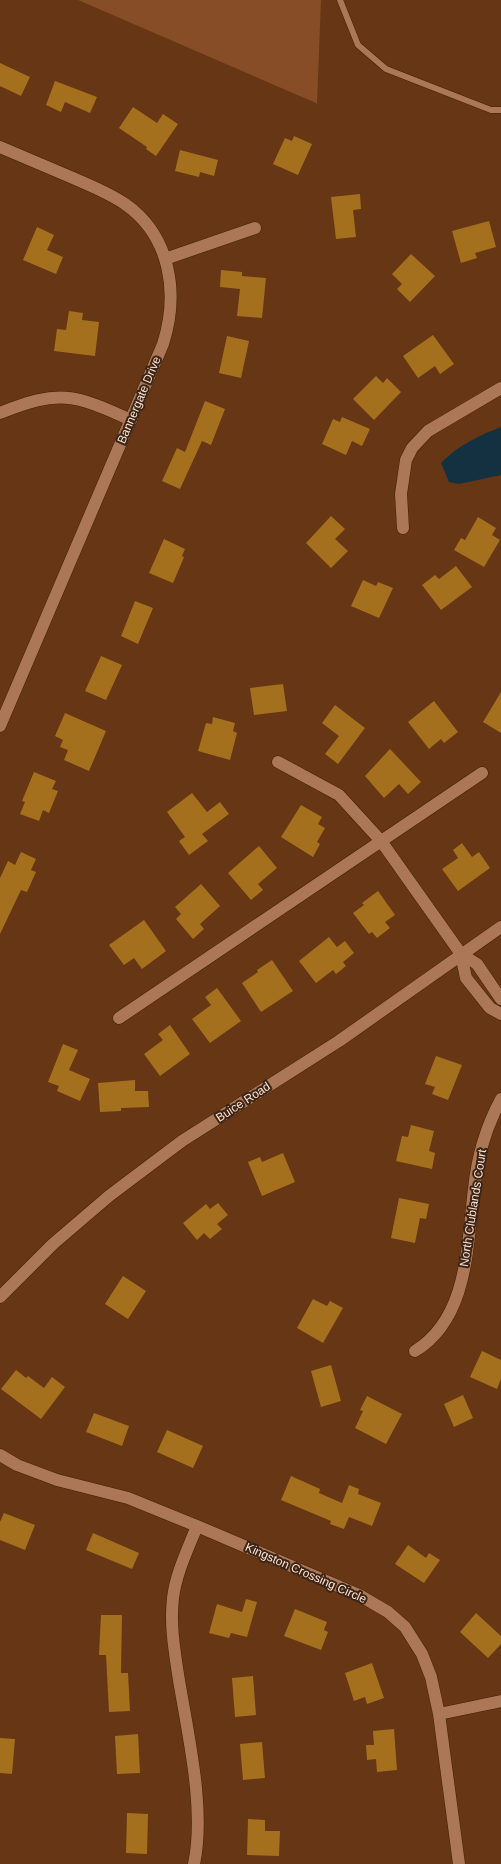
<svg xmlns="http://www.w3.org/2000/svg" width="501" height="1864" font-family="Helvetica,sans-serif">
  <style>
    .green { fill: #864d26 }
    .water { fill: #133141 }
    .building { fill: #a5701e }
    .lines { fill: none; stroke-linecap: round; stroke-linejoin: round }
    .lane-casing { stroke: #432006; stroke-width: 7 }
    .street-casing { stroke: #432006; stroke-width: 13 }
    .secondary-casing { stroke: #432006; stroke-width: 13 }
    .lane { stroke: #ac7756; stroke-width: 6 }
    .street { stroke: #ac7756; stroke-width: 12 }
    .secondary { stroke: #ac7756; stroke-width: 12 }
    .labels { text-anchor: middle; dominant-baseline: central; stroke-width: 4; stroke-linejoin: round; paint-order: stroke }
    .street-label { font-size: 12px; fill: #ffe1cf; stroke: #3b2517 }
  </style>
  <rect width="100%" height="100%" fill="#663615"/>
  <path class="green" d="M 78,0 L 321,0 L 317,104 L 316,103 Z"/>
  <path class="water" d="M 501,427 L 501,475 L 459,484 L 449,482 L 441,463 C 457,446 480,435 501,427 Z"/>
  <path class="building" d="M 0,63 L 30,77 L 21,96 L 0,86 Z
    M 55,81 L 97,97 L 90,113 L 65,102 L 61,112 L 46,105 Z
    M 133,107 L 157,123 L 163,114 L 178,124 L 156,156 L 146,149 L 147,147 L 119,128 Z
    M 294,136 L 312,144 L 298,175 L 273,164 L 285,138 L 292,141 Z
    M 180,150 L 218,160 L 214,176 L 200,172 L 199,177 L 175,171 Z
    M 360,194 L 361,209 L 353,210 L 356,237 L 336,239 L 331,197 Z
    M 489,221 L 496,247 L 475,253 L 477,258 L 461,263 L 452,231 Z
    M 37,227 L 54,235 L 47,250 L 63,257 L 56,274 L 23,260 Z
    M 411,254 L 435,276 L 410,302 L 397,289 L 402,284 L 392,274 Z
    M 221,270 L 242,272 L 242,276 L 266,278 L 262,318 L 237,316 L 240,289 L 220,287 Z
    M 69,311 L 83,313 L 82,320 L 99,322 L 95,356 L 54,351 L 57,329 L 66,330 Z
    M 433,335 L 454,364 L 440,374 L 435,366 L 418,378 L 403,356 Z
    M 227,336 L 249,341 L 241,378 L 219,373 Z
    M 376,376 L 383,383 L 387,378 L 401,392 L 374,420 L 353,399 Z
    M 205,401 L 225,409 L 211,445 L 202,441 L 180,489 L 162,481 L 177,448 L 185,452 Z
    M 342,417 L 370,429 L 362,446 L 352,441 L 346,455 L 322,444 L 333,419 L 340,422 Z
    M 331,516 L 345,529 L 335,539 L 348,551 L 331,568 L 306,543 Z
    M 478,517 L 496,528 L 492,535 L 500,540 L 484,567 L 454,550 L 461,538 L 465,540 Z
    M 164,539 L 185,549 L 182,556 L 184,557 L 182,562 L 173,583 L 149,573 Z
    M 456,566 L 472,587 L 441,610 L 422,585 L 435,575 L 439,579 Z
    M 363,580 L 376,586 L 378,582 L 393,588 L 379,618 L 351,606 Z
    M 135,601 L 153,608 L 138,644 L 121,636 Z
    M 101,656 L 122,665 L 106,700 L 85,691 Z
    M 283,684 L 287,711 L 254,715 L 250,688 Z
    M 501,692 L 501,733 L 483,722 Z
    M 434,701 L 458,732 L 444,743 L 441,739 L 429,749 L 408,722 Z
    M 335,705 L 365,728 L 338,764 L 325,754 L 339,736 L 322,723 Z
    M 65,713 L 106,731 L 89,771 L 64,760 L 68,750 L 60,747 L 63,740 L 55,736 Z
    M 213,717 L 235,723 L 233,731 L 237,733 L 230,760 L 198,751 L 206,723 L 212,724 Z
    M 390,749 L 421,782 L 408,794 L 399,784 L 384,798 L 365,776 Z
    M 34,772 L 56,781 L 52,789 L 58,791 L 49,813 L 43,810 L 39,821 L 20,814 L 25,802 L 22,801 Z
    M 192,793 L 207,812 L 220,802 L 229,814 L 202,834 L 208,841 L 189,855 L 179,841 L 185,837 L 167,812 Z
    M 301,805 L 322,817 L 318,824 L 325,828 L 317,842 L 320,844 L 313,857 L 281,837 Z
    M 462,843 L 472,857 L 479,852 L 490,868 L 458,891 L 442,869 L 458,858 L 453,850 Z
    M 259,846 L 277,868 L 258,884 L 263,890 L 251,900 L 228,873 Z
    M 21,852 L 36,859 L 31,870 L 36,872 L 27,892 L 21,890 L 0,934 L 0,878 L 8,861 L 15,865 Z
    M 201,884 L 220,906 L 200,924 L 204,929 L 193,939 L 176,919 L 181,914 L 175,907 Z
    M 378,891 L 395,915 L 385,922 L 390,928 L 377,938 L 372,932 L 369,934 L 353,913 L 364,905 L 362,903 Z
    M 144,920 L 166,951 L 142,969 L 134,958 L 124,965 L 109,945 Z
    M 329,937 L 337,947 L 345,941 L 354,953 L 343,962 L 346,966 L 336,974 L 333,970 L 316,983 L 299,961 Z
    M 272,960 L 293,991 L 261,1012 L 242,983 L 258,972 L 257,970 Z
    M 217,988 L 241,1021 L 210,1043 L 192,1019 L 211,1005 L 205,997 Z
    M 170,1025 L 190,1054 L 160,1076 L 144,1054 L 163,1040 L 158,1034 Z
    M 63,1044 L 78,1050 L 69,1070 L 90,1079 L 80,1101 L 57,1091 L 59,1086 L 48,1082 Z
    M 436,1056 L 462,1065 L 448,1100 L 432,1094 L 435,1087 L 425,1084 Z
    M 135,1080 L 135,1091 L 148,1091 L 149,1107 L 121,1108 L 121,1111 L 100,1112 L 98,1083 Z
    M 411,1125 L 434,1131 L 429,1151 L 435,1153 L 432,1169 L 396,1161 L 402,1136 L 408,1137 Z
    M 283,1153 L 295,1182 L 262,1196 L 248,1162 L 260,1157 L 262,1162 Z
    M 399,1198 L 429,1204 L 426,1219 L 420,1218 L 415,1243 L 391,1238 Z
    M 218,1203 L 228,1215 L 217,1224 L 222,1229 L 210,1239 L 204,1233 L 197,1240 L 183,1223 L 206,1204 L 210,1209 Z
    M 123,1276 L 146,1291 L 128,1319 L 105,1304 Z
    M 313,1299 L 327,1306 L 330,1301 L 343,1308 L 323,1343 L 297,1328 Z
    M 482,1351 L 501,1360 L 501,1379 L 497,1389 L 470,1377 Z
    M 331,1365 L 341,1401 L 321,1407 L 311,1371 Z
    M 16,1370 L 26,1378 L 28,1376 L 44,1388 L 52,1377 L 65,1387 L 41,1419 L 1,1389 Z
    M 463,1395 L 473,1418 L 454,1427 L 444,1404 Z
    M 367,1396 L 402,1414 L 386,1444 L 355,1428 L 363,1411 L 360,1410 Z
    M 94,1413 L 129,1426 L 122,1446 L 86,1432 Z
    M 167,1430 L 203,1446 L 193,1468 L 157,1452 Z
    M 291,1476 L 320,1489 L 319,1493 L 342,1503 L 349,1485 L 359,1489 L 358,1494 L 381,1503 L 372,1526 L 349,1517 L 344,1529 L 330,1524 L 331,1521 L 281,1500 Z
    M 4,1513 L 35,1525 L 25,1550 L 0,1540 L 0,1522 Z
    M 93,1533 L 139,1553 L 132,1569 L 86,1550 Z
    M 408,1545 L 426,1558 L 429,1553 L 440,1560 L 424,1583 L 395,1564 Z
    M 246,1599 L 257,1602 L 247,1637 L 231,1633 L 229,1638 L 209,1633 L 217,1604 L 242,1612 Z
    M 295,1609 L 327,1622 L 324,1630 L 328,1632 L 321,1650 L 284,1636 Z
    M 476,1613 L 501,1636 L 501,1644 L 488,1658 L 460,1632 Z
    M 101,1615 L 122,1615 L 121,1673 L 128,1673 L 130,1711 L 109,1712 L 106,1655 L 99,1655 Z
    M 372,1663 L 384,1698 L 367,1704 L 365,1697 L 354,1701 L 345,1673 Z
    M 253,1676 L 256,1715 L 235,1717 L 232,1678 Z
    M 394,1729 L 397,1770 L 377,1772 L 376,1759 L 367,1760 L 366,1745 L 374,1745 L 373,1731 Z
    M 138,1734 L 140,1773 L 117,1774 L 115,1736 Z
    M 0,1738 L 15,1739 L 12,1774 L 0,1773 Z
    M 262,1742 L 265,1778 L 243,1780 L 240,1744 Z
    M 127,1813 L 148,1814 L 147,1854 L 126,1853 Z
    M 248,1819 L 265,1820 L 265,1831 L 280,1831 L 279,1856 L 247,1855 Z"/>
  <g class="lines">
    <defs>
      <path id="lane" d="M 340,0 L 358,45 L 386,69 L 491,110 L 501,110"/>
      <path id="street" d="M 0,147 C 24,157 49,168 73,178 C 91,186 109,193 125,204 C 171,236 179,294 163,344 L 0,726
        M 165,259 L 255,228
        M 0,413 C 59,389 74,394 131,420
        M 403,528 L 401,494 L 406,460 L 412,448 L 428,431 L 501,388
        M 278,762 L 339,795 L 381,841 L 461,954 L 477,964 L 501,999
        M 461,954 L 466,978 L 490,1008 L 501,1014
        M 119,1018 L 482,773
        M 415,1351 C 469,1318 467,1244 474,1189 C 477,1158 486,1127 501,1099
        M 0,1455 L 17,1465 L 57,1480 L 128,1498 L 197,1526 L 359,1595 L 388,1612 L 405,1627 L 422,1654 L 431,1677 L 439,1714 L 459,1864
        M 439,1714 L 501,1701
        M 194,1864 C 206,1808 187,1731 178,1674 C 174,1648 170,1623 173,1598 C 176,1573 188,1549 197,1526"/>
      <path id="secondary" d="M 0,1297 L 53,1244 L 109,1196 L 182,1141 L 339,1041 L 501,927"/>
    </defs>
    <use href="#lane" class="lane-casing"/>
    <use href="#street" class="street-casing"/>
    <use href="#secondary" class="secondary-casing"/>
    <use href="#lane" class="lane"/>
    <use href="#street" class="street"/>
    <use href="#secondary" class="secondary"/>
  </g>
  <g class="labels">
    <g class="street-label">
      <text transform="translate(139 400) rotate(-67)">Bannergate Drive</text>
      <text transform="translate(243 1102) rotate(-33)">Buice Road</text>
      <text transform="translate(473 1208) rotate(-81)">North Clublands Court</text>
      <text transform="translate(306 1573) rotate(24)">Kingston Crossing Circle</text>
    </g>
  </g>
</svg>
